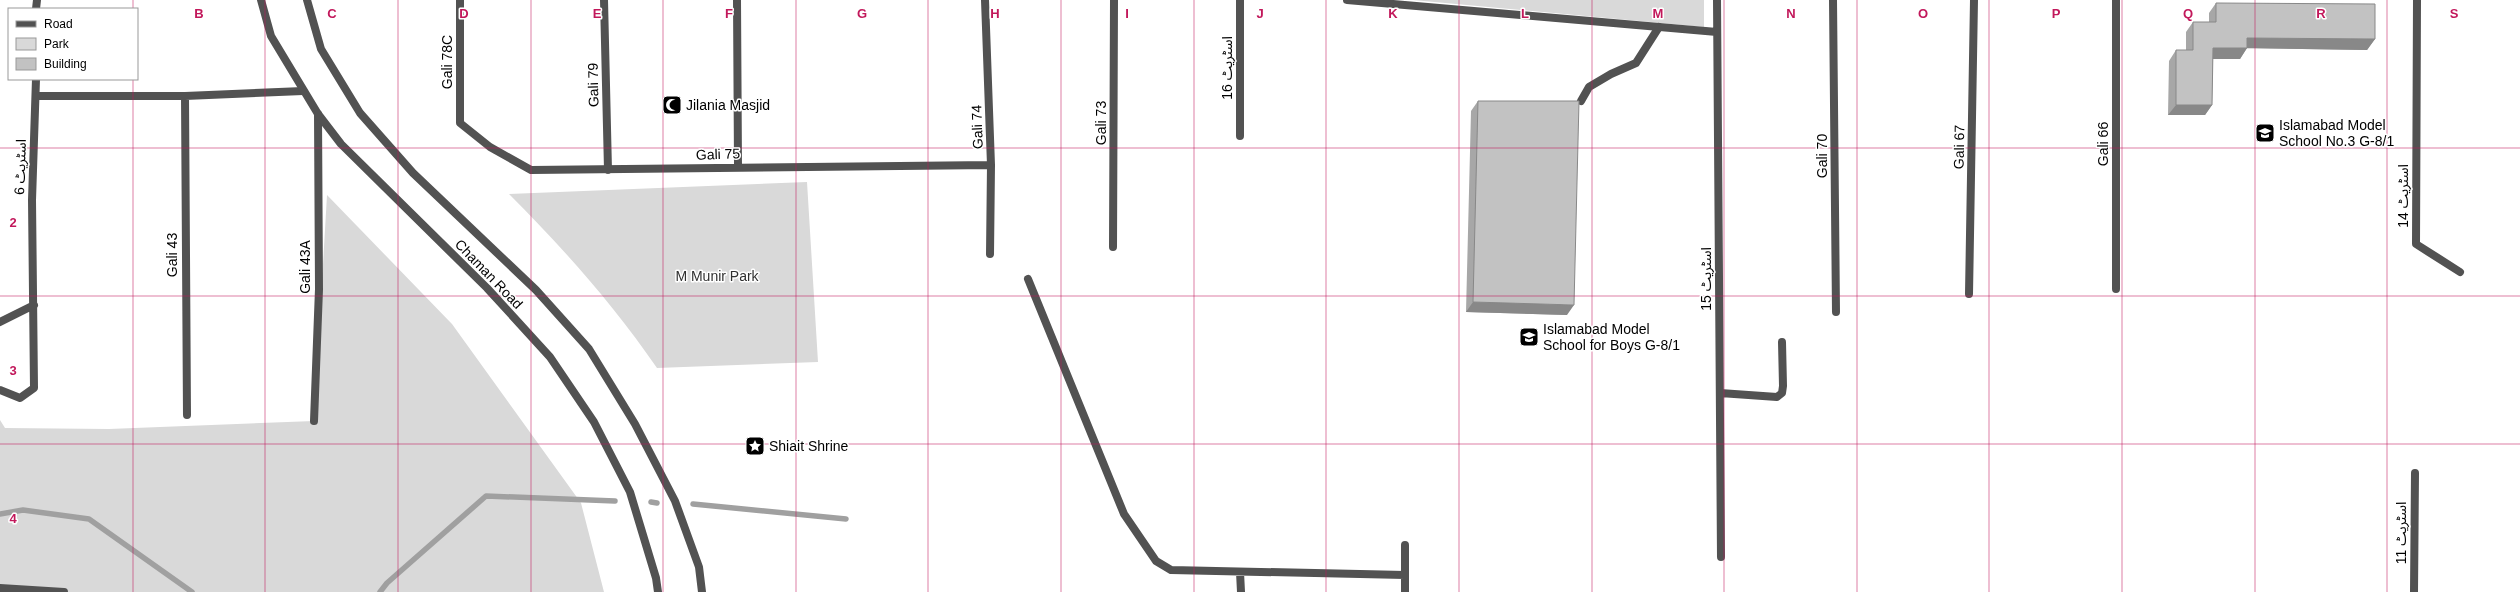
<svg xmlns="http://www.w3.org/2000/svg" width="2520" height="592" font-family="Helvetica,'Noto Sans Arabic',sans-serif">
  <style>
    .green { fill: #d9d9d9 }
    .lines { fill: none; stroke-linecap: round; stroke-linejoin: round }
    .stream { stroke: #a0a0a0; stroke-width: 5.5 }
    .pedestrian { stroke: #525252; stroke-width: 8 }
    .minor { stroke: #525252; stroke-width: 8 }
    .tertiary { stroke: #525252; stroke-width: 8 }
    .wall { fill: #a7a7a7 }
    .shaded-wall { fill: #888 }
    .building { fill: #c2c2c2; stroke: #888 }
    .grid { fill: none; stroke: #c2185b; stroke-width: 1; stroke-opacity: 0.55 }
    .labels { text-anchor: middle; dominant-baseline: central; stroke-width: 3; stroke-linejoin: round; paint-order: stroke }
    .street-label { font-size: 14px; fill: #000; stroke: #fff }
    .poi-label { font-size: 14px; fill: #000; stroke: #fff; text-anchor: start }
    .park-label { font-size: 14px; fill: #303030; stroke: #fff }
    .grid-label { font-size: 13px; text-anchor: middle; font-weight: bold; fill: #c2185b; stroke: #fff; stroke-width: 3; stroke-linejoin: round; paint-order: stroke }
  </style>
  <rect width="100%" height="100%" fill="#fff"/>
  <path class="green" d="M 1413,0 L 1704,0 L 1704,27 Z
    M 807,182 L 818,362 L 657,368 C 613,304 563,248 509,194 Z
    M 327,195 L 452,324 L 581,503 L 604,592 L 12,592 L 0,588 L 0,420 L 5,428 L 109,429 L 314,421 Z"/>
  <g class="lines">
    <path class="stream" d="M 651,502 L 657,503
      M 693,504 L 846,519
      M 0,514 L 23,510 L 89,519 L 192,592
      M 380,592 L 387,583 L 486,496 L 615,501"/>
    <path class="pedestrian" d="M 1581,101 L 1589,87 L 1611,74 L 1636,63 L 1659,27"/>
    <path class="minor" d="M 460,0 L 460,123 L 490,147 L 531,170 L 991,165
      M 604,0 L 608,170
      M 737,0 L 738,166
      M 985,0 L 991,165 L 990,254
      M 1240,0 L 1240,136
      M 1347,0 L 1717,32
      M 1717,0 L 1721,557
      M 1833,0 L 1836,312
      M 2417,0 L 2416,244 L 2460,272
      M 36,9 L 37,0
      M 36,96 L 185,96 L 303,91
      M 185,96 L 187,415
      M 1113,247 L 1114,0
      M 1028,279 L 1124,514 L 1156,561 L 1171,570 L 1405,575
      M 2116,289 L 2116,0
      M 1969,294 L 1974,0
      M 0,322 L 34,305
      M 0,390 L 20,398 L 34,388 L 32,200 L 36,79
      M 1720,393 L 1777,397 L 1782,393 L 1783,386 L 1782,342
      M 314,421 L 319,289 L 318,114
      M 1405,545 L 1405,592
      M 1240,572 L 1241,592
      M 0,588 L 64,592
      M 2414,592 L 2415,473"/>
    <path class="tertiary" d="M 261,0 L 271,36 L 318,114 L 341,144 L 487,288 L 550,357 L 594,422 L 630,492 L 656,578 L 658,592
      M 307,0 L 321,49 L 360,113 L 413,173 L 536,290 L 589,349 L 635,424 L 675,501 L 699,567 L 702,592"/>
  </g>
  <path class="wall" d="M 2216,3 L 2375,39 L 2367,50 L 2247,48 L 2240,59 L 2213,59 L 2212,105 L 2205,115 L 2168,115 L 2169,61 L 2176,50 L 2186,50 L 2186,32 L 2193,22 L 2209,22 L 2209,13 Z
    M 1478,101 L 1567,315 L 1466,312 L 1471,111 Z"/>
  <path class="shaded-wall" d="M 2247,38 L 2375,39 L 2367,50 L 2240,48 Z
    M 2213,48 L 2247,48 L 2240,59 L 2206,59 Z
    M 2176,105 L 2212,105 L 2205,115 L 2168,115 Z
    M 1473,302 L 1574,305 L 1567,315 L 1466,312 Z"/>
  <path class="building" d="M 2216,3 L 2375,4 L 2375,39 L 2247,38 L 2247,48 L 2213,48 L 2212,105 L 2176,105 L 2176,50 L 2193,50 L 2193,22 L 2216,22 Z
    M 1478,101 L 1579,101 L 1574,305 L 1473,302 Z"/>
  <path class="grid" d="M 133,0 L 133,9M 265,0 L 265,592M 398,0 L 398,592M 531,0 L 531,592M 663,0 L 663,592M 796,0 L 796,592M 928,0 L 928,592M 1061,0 L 1061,592M 1194,0 L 1194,592M 1326,0 L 1326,592M 1459,0 L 1459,592M 1592,0 L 1592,592M 1724,0 L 1724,592M 1857,0 L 1857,592M 1989,0 L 1989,592M 2122,0 L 2122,592M 2255,0 L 2255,592M 2387,0 L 2387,592M 133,79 L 133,592M 0,148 L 2520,148M 0,296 L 2520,296M 0,444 L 2520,444"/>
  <defs>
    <symbol id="mosque-square" viewBox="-11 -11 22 22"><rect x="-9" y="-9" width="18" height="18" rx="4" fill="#000" stroke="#fff"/><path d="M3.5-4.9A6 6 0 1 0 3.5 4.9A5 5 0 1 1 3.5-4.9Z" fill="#fff"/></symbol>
    <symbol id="school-square" viewBox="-11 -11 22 22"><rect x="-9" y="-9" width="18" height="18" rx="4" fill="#000" stroke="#fff"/><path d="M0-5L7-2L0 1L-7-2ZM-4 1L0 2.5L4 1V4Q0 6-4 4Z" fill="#fff"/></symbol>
    <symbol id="sight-square" viewBox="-11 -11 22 22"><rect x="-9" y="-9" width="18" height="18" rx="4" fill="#000" stroke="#fff"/><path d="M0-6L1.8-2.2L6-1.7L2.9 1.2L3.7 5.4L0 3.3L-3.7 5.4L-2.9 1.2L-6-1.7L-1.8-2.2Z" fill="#fff"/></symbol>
  </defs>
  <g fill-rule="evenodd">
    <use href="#mosque-square" x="661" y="94" width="22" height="22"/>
    <use href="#school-square" x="2254" y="122" width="22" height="22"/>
    <use href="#school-square" x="1518" y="326" width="22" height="22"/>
    <use href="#sight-square" x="744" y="435" width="22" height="22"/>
  </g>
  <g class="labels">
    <g class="street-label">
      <text transform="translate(447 62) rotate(-90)">Gali 78C</text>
      <text transform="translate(1227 68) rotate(-90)">اسٹریٹ 16</text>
      <text transform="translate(593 85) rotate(-91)">Gali 79</text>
      <text transform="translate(1101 123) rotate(-90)">Gali 73</text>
      <text transform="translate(977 127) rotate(-92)">Gali 74</text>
      <text transform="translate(2103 144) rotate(-90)">Gali 66</text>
      <text transform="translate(1959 147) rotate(-89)">Gali 67</text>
      <text transform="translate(718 154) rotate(-2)">Gali 75</text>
      <text transform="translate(1822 156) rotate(-90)">Gali 70</text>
      <text transform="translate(20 167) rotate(-88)">اسٹریٹ 6</text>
      <text transform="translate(2403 196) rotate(-90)">اسٹریٹ 14</text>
      <text transform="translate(172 255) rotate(-90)">Gali 43</text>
      <text transform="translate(305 267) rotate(-90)">Gali 43A</text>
      <text transform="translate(489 274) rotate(46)">Chaman Road</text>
      <text transform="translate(1706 279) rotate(-90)">اسٹریٹ 15</text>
      <text transform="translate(2401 533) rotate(-90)">اسٹریٹ 11</text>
    </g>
    <g class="poi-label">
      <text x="686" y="105">Jilania Masjid</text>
      <text x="2279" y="125">Islamabad Model<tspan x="2279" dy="16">School No.3 G-8/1</tspan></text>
      <text x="1543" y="329">Islamabad Model<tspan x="1543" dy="16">School for Boys G-8/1</tspan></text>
      <text x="769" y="446">Shiait Shrine</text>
    </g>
    <g class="park-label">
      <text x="717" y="276">M Munir Park</text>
    </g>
  </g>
  <g class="grid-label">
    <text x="199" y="18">B</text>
    <text x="332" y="18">C</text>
    <text x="464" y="18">D</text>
    <text x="597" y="18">E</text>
    <text x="729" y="18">F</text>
    <text x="862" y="18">G</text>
    <text x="995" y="18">H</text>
    <text x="1127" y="18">I</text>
    <text x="1260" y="18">J</text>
    <text x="1393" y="18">K</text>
    <text x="1525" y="18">L</text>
    <text x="1658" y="18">M</text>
    <text x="1791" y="18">N</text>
    <text x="1923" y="18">O</text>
    <text x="2056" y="18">P</text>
    <text x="2188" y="18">Q</text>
    <text x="2321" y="18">R</text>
    <text x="2454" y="18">S</text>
    <text x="13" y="227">2</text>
    <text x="13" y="375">3</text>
    <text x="13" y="523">4</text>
  </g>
  <rect x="8" y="8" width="130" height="72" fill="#ffffff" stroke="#999999"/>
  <rect x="16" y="21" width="20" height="6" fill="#525252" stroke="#999999"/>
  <text x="44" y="28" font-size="12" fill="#000000">Road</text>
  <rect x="16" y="38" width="20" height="12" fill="#d9d9d9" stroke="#999999"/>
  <text x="44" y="48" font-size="12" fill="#000000">Park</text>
  <rect x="16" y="58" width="20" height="12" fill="#c2c2c2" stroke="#999999"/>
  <text x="44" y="68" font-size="12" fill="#000000">Building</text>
</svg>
